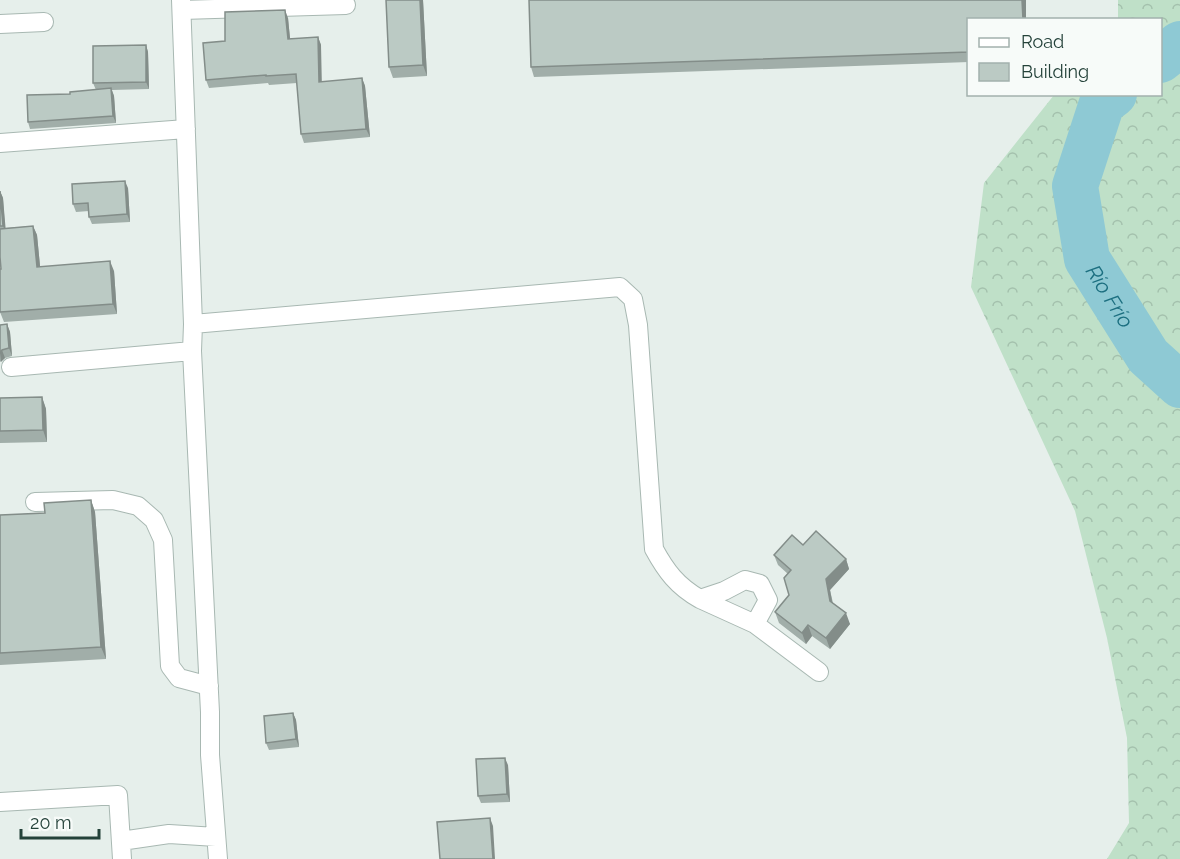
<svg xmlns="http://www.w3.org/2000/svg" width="1180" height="859" font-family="Raleway,sans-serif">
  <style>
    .forest { fill: url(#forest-crowns) }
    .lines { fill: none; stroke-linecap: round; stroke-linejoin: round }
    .river { stroke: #8ec9d4; stroke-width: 46 }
    .minor-casing { stroke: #a8b8b2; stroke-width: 20 }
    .minor { stroke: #fff; stroke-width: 18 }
    .wall { fill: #a1aea9 }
    .shaded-wall { fill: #838d89 }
    .building { fill: #bbcac4; stroke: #838d89; stroke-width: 1.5 }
    .labels { text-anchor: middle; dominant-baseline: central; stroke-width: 4.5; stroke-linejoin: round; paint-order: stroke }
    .water-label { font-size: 21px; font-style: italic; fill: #1c6f80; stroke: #f7fbf9 }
  </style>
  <defs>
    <pattern id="forest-crowns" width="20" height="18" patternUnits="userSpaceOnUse" patternTransform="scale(1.5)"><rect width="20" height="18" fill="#bfe0c8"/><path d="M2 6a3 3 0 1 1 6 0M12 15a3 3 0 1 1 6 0" fill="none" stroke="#a4c1ad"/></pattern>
  </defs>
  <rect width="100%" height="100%" fill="#e6efeb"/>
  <path class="forest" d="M 1118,0 L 1180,0 L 1180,859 L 1107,859 L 1129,823 L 1127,738 L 1107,638 L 1075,511 L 971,287 L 984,183 L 1054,95 L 1160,94 L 1160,20 L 1118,19 Z"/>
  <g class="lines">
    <g class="river">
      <path d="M 1160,60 L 1180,44"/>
      <path id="s1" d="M 1114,94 L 1102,103 L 1075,186 L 1087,259 L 1148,356 L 1180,385"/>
    </g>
    <defs>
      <path id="minor" d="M 181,0 L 193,324 L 192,351 L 210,712 L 210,755 L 218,859
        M 182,10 L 346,5
        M 0,24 L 44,22
        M 0,143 L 186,129
        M 193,324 L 620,287 L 633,299 L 638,325 L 654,549 C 666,571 677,586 700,599 L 724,591 L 745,580 L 760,584 L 768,600 L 755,624 L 819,672
        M 11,367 L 192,351
        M 35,502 L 113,500 L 138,506 L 154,520 L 163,540 L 170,666 L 179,678 L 209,686
        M 700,599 L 755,624
        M 0,802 L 118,795 L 122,859
        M 121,841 L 169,834 L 216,837"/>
    </defs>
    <use href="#minor" class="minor-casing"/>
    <use href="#minor" class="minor"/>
  </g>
  <path class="wall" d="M 386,0 L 423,0 L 427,76 L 393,78 L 389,67 Z
    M 529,0 L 1026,0 L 1026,20 L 969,20 L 969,62 L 534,77 L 531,67 Z
    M 288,18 L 290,39 L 318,37 L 321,45 L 321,82 L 362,78 L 365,86 L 370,137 L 304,143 L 301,134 L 297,83 L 269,85 L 268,83 L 209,88 L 206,80 Z
    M 146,45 L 148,52 L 149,89 L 112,90 L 114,96 L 116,123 L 30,129 L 28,122 L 70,94 L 96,90 L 93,83 Z
    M 128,188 L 130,222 L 92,224 L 89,217 L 89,211 L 76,212 L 73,204 Z
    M 0,191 L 3,198 L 5,228 L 33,226 L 37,235 L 40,266 L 114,271 L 117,314 L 4,322 L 0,312 L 1,269 L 0,257 Z
    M 7,324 L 10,332 L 12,356 L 5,358 L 0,362 L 0,325 Z
    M 42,397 L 46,409 L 47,442 L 0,443 L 0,398 Z
    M 91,500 L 95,512 L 106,659 L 0,665 L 0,515 L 45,513 Z
    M 803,545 L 846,559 L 849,569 L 830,590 L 833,603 L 850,624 L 830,649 L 812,636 L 806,644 L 779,623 L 775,612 L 789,595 L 788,574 L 778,565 L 774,555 Z
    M 293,713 L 296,720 L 299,747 L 269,750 L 266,743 Z
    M 508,765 L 510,802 L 481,803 L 478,796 Z"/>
  <path class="shaded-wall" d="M 420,0 L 423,0 L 427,76 L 423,65 Z
    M 1022,0 L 1026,0 L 1026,20 L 1023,20 Z
    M 285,10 L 288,18 L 291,48 L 288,39 Z
    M 318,37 L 321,45 L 322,90 L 319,82 Z
    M 146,45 L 148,52 L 149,89 L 146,82 Z
    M 362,78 L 365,86 L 370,137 L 366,129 Z
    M 111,88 L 114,96 L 116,123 L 113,116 Z
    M 125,181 L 128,188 L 130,222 L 127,214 Z
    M 0,191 L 3,198 L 6,233 L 3,226 Z
    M 33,226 L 37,235 L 41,276 L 37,267 Z
    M 110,261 L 114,271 L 117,314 L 113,304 Z
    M 7,324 L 10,332 L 12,356 L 9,348 Z
    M 2,350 L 5,358 L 1,362 L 0,353 Z
    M 42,397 L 46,409 L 47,442 L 43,430 Z
    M 91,500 L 95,512 L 106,659 L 101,647 Z
    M 846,559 L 849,569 L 830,590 L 834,612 L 830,601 L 826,579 Z
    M 846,613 L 850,624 L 830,649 L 826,638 Z
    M 808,625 L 812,636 L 806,644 L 802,633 Z
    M 293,713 L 296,720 L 299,747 L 296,739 Z
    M 505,758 L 508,765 L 510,802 L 507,794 Z
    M 490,818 L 493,826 L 495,859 L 493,859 Z"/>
  <path class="building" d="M 386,0 L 420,0 L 423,65 L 389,67 Z
    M 529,0 L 1022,0 L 1023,20 L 969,20 L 969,52 L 531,67 Z
    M 285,10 L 288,39 L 318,37 L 319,82 L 362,78 L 366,129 L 301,134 L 296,74 L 266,76 L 266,75 L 206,80 L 203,43 L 225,41 L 225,12 Z
    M 146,45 L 146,82 L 93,83 L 93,46 Z
    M 111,88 L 113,116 L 28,122 L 27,95 L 70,94 L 70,92 Z
    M 125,181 L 127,214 L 89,217 L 88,203 L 73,204 L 72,184 Z
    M 0,191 L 3,226 L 0,226 Z
    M 33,226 L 37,267 L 110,261 L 113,304 L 0,312 L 0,269 L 1,269 L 0,257 L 0,229 Z
    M 7,324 L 9,348 L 2,350 L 0,353 L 0,325 Z
    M 42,397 L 43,430 L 0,431 L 0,398 Z
    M 91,500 L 101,647 L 0,653 L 0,515 L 45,513 L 44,503 Z
    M 816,531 L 846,559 L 826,579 L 830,601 L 846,613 L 826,638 L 808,625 L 802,633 L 775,612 L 789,595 L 784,578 L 791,570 L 774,555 L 792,535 L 803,545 Z
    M 293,713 L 296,739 L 266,743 L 264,716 Z
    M 505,758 L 507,794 L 478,796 L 476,759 Z
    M 490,818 L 493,859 L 440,859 L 437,822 Z"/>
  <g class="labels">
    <g class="water-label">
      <text stroke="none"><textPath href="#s1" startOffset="220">Río Frío</textPath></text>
    </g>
  </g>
  <rect x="967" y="18" width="195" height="78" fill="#f7fbf9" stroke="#a3b1ad" stroke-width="1.5"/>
  <rect x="979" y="38" width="30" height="9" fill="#ffffff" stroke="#a3b1ad" stroke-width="1.5"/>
  <text x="1021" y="48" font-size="18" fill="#24423a">Road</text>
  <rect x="979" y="63" width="30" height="18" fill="#bbcac4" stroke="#a3b1ad" stroke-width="1.5"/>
  <text x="1021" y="78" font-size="18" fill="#24423a">Building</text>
  <path d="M21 829v9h78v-9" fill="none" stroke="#24423a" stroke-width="3"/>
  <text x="30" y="829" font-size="18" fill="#24423a" stroke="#f7fbf9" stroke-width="4.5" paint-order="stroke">20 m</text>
</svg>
